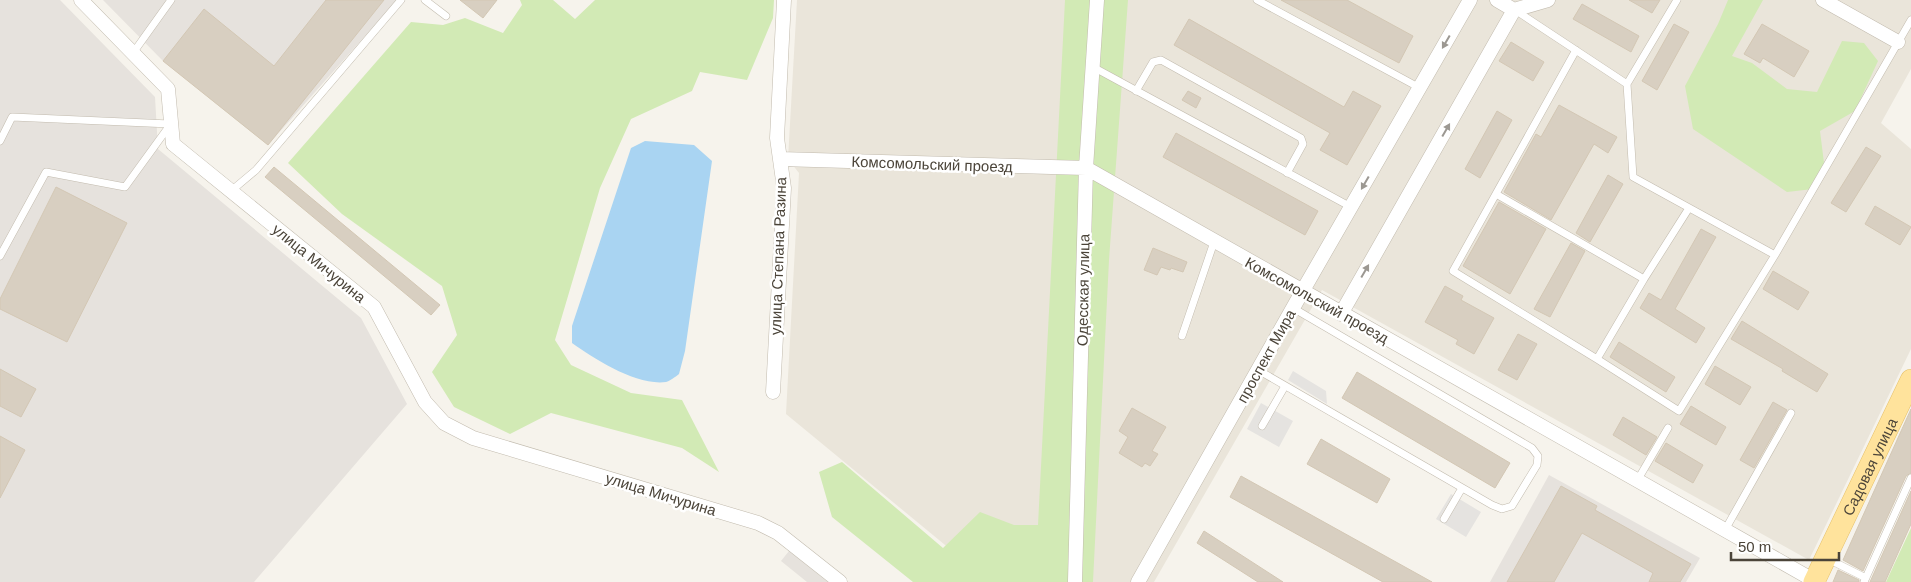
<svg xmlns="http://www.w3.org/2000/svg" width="1911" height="582" font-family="Helvetica,sans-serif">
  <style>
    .residential { fill: #eae5da }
    .industrial { fill: #e6e2dd }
    .green { fill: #d2eab5 }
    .parking { fill: #e5e3e0 }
    .water { fill: #a9d4f2 }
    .building { fill: #d8cfc1; stroke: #d3c7b4 }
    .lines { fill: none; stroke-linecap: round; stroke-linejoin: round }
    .lane-casing { stroke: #c2bbae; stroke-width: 8 }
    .street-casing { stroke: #c2bbae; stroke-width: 15 }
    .primary-casing { stroke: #e6c16a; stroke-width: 22 }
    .lane { stroke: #fff; stroke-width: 7 }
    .street { stroke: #fff; stroke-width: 14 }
    .primary { stroke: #ffe39c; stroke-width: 21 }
    .oneway { fill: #9c9892 }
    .labels { text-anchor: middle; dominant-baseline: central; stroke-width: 5; stroke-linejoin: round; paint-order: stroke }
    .street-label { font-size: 15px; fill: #4b4439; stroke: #fff }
  </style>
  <rect width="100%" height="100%" fill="#f6f3ec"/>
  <path class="residential" d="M 797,0 L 1911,0 L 1911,69 L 1881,123 L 1911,149 L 1911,349 L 1809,560 L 1322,290 L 1154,582 L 990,582 L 786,414 L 799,173 L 788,159 Z"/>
  <path class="industrial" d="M 0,0 L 60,0 L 155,97 L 158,149 L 361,318 L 407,404 L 254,582 L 0,582 Z
    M 103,0 L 397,0 L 268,145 L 163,61 Z
    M 1549,475 L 1700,558 L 1686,582 L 1490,582 Z
    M 789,551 L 828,582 L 807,582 L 781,561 Z"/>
  <path class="green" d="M 520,0 L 553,0 L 575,19 L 595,0 L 774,0 L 773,18 L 747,80 L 700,72 L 692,91 L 631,119 L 600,188 L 555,340 L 571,365 L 631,393 L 682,400 L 719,472 L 682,448 L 551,413 L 510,434 L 454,407 L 432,372 L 457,335 L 442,286 L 342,214 L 288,163 L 411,22 L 443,25 L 465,18 L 503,33 L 522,5 Z
    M 1065,0 L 1128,0 L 1109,260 L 1093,582 L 913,582 L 832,517 L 819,472 L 842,462 L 943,548 L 980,512 L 1014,525 L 1038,525 Z
    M 1728,0 L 1763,0 L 1732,56 L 1752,63 L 1787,89 L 1817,92 L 1842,41 L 1864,43 L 1878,61 L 1855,111 L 1820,131 L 1824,163 L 1813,189 L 1787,192 L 1693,129 L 1685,86 L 1718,24 Z
    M 1911,528 L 1911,582 L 1886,582 Z"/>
  <path class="parking" d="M 1293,371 L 1326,391 L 1327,404 L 1288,380 Z
    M 1261,403 L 1293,421 L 1279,447 L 1247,429 Z
    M 1451,494 L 1481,512 L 1466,537 L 1436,519 Z"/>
  <path class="water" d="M 645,141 L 694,145 L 712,161 L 685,351 L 679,374 C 675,377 670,381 666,382 C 636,386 595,359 572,343 L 572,326 L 631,148 Z"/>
  <path class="building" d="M 326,0 L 384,0 L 268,145 L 163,61 L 204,9 L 274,66 Z
    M 460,0 L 497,0 L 483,18 Z
    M 1281,0 L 1347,0 L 1413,36 L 1399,63 Z
    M 1629,0 L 1660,0 L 1652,13 Z
    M 1582,4 L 1639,36 L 1631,52 L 1573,19 Z
    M 1189,19 L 1344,107 L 1353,91 L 1381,106 L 1347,165 L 1320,150 L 1330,133 L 1174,45 Z
    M 1674,24 L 1689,32 L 1657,90 L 1642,81 Z
    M 1762,24 L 1809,51 L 1794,77 L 1763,58 L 1760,63 L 1744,54 Z
    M 1511,42 L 1544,62 L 1533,81 L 1499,61 Z
    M 1188,91 L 1201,98 L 1196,108 L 1182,100 Z
    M 1559,105 L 1617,137 L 1608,153 L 1594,144 L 1551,220 L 1504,192 L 1536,134 L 1541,137 Z
    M 1497,111 L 1512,120 L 1480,178 L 1465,169 Z
    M 1176,133 L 1318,211 L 1305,235 L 1163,157 Z
    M 1866,147 L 1881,156 L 1846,212 L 1831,203 Z
    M 274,167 L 440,305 L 431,315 L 265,177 Z
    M 1608,175 L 1623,184 L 1590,242 L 1576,233 Z
    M 56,187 L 127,223 L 67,342 L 0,309 L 0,299 Z
    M 1499,202 L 1546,229 L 1510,294 L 1463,266 Z
    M 1875,206 L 1911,227 L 1900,245 L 1865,224 Z
    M 1701,229 L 1716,237 L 1675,309 L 1705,328 L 1696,343 L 1640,308 L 1649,293 L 1661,300 Z
    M 1571,243 L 1585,251 L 1550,317 L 1534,309 Z
    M 1153,248 L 1187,262 L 1183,272 L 1171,268 L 1170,270 L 1161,267 L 1157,275 L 1144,270 Z
    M 1773,271 L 1809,292 L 1798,310 L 1763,289 Z
    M 1445,286 L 1463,296 L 1461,300 L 1494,318 L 1474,354 L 1456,344 L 1458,340 L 1425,322 Z
    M 1742,321 L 1828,374 L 1817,392 L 1782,371 L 1783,369 L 1731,339 Z
    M 1518,334 L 1537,344 L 1517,380 L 1498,370 Z
    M 1619,342 L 1675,377 L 1666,392 L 1610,357 Z
    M 1715,366 L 1751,387 L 1740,405 L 1705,384 Z
    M 0,369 L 36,389 L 21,417 L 0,406 Z
    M 1357,372 L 1510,463 L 1495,488 L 1342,398 Z
    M 1773,402 L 1787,410 L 1754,468 L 1740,460 Z
    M 1691,406 L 1726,427 L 1716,445 L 1680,424 Z
    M 1132,408 L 1166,427 L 1152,451 L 1158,454 L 1150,466 L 1145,463 L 1142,467 L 1119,453 L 1128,437 L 1119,431 Z
    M 1911,409 L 1911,473 L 1906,476 L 1863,571 L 1843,560 Z
    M 1623,417 L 1657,437 L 1646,455 L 1613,435 Z
    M 0,436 L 25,450 L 0,498 Z
    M 1321,439 L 1390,479 L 1377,503 L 1307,464 Z
    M 1666,443 L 1703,465 L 1693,483 L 1655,461 Z
    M 1241,476 L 1432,582 L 1383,582 L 1230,497 Z
    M 1561,486 L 1597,506 L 1595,510 L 1691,564 L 1680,582 L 1649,582 L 1653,573 L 1582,533 L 1554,582 L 1507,582 Z
    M 1911,491 L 1911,524 L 1885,582 L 1870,582 Z
    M 1204,531 L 1283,582 L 1258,582 L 1197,543 Z
    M 1838,570 L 1859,580 L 1859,582 L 1833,582 Z"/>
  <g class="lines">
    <defs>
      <path id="lane" d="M 425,0 L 446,16
        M 1257,0 L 1420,88
        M 1677,0 L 1627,84 L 1633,177 L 1775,255
        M 1515,10 L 1627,84
        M 1576,50 L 1453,271 L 1597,359 L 1679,411 L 1775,255 L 1911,20
        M 133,53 L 171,0
        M 1093,67 L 1351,207
        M 1136,91 L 1153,62 L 1161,60 L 1301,138 L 1303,144 L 1287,173
        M 0,141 L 12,117 L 170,124
        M 231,191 L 256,170 L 401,0
        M 1496,194 L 1644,279
        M 0,256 L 46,172 L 125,187 L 170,125
        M 1182,336 L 1214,242
        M 1597,359 L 1644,279 L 1689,208
        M 1258,370 L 1492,505 L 1502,509 L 1512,506 L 1537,465 L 1538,456 L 1532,448 L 1293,308
        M 1262,426 L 1285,386
        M 1637,481 L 1668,428
        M 1444,519 L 1462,488
        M 1725,530 L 1791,413
        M 1828,559 L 1866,578
        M 1864,582 L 1911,478"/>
      <path id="street" d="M 81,0 L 168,89 L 173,144 L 374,307 L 425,402 L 444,423 L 473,438 L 758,523 L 778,533 L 840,582
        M 1497,0 L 1514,10
        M 1823,0 L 1898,42
        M 780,159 L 1086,168 L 1815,581
        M 1341,314 L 1514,10 L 1548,0
        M 773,392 L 784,188 L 777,138 L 784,0
        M 1075,581 L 1086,168 L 1097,0
        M 1138,582 L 1302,292 L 1470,0"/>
      <g id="primary">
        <path id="s1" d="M 1814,582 L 1911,380"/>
      </g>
    </defs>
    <use href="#lane" class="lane-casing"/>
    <use href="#street" class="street-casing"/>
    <use href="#primary" class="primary-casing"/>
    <use href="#lane" class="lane"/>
    <use href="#street" class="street"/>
    <use href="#primary" class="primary"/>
  </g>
  <defs><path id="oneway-solid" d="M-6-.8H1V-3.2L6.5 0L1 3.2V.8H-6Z" transform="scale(1.25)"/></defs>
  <g class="oneway">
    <use href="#oneway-solid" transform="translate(1446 42) rotate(120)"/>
    <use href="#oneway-solid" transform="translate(1446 130) rotate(-60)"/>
    <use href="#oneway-solid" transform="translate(1365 183) rotate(120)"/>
    <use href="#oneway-solid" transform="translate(1365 271) rotate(-60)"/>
  </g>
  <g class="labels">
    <g class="street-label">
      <text transform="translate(932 164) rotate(2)">Комсомольский проезд</text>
      <text transform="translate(778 256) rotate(-88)">улица Степана Разина</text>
      <text transform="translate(319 263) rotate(39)">улица Мичурина</text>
      <text transform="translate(1083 290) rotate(-89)">Одесская улица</text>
      <text transform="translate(1317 300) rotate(29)">Комсомольский проезд</text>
      <text transform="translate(1266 356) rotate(-61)">проспект Мира</text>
      <text stroke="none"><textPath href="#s1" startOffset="128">Садовая улица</textPath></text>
      <text transform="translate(661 494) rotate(17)">улица Мичурина</text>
    </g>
  </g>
  <path d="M1731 552v8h108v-8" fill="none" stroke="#4b4439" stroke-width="2.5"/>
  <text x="1738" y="552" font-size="15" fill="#4b4439" stroke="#ffffff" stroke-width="4" paint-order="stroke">50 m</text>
</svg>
